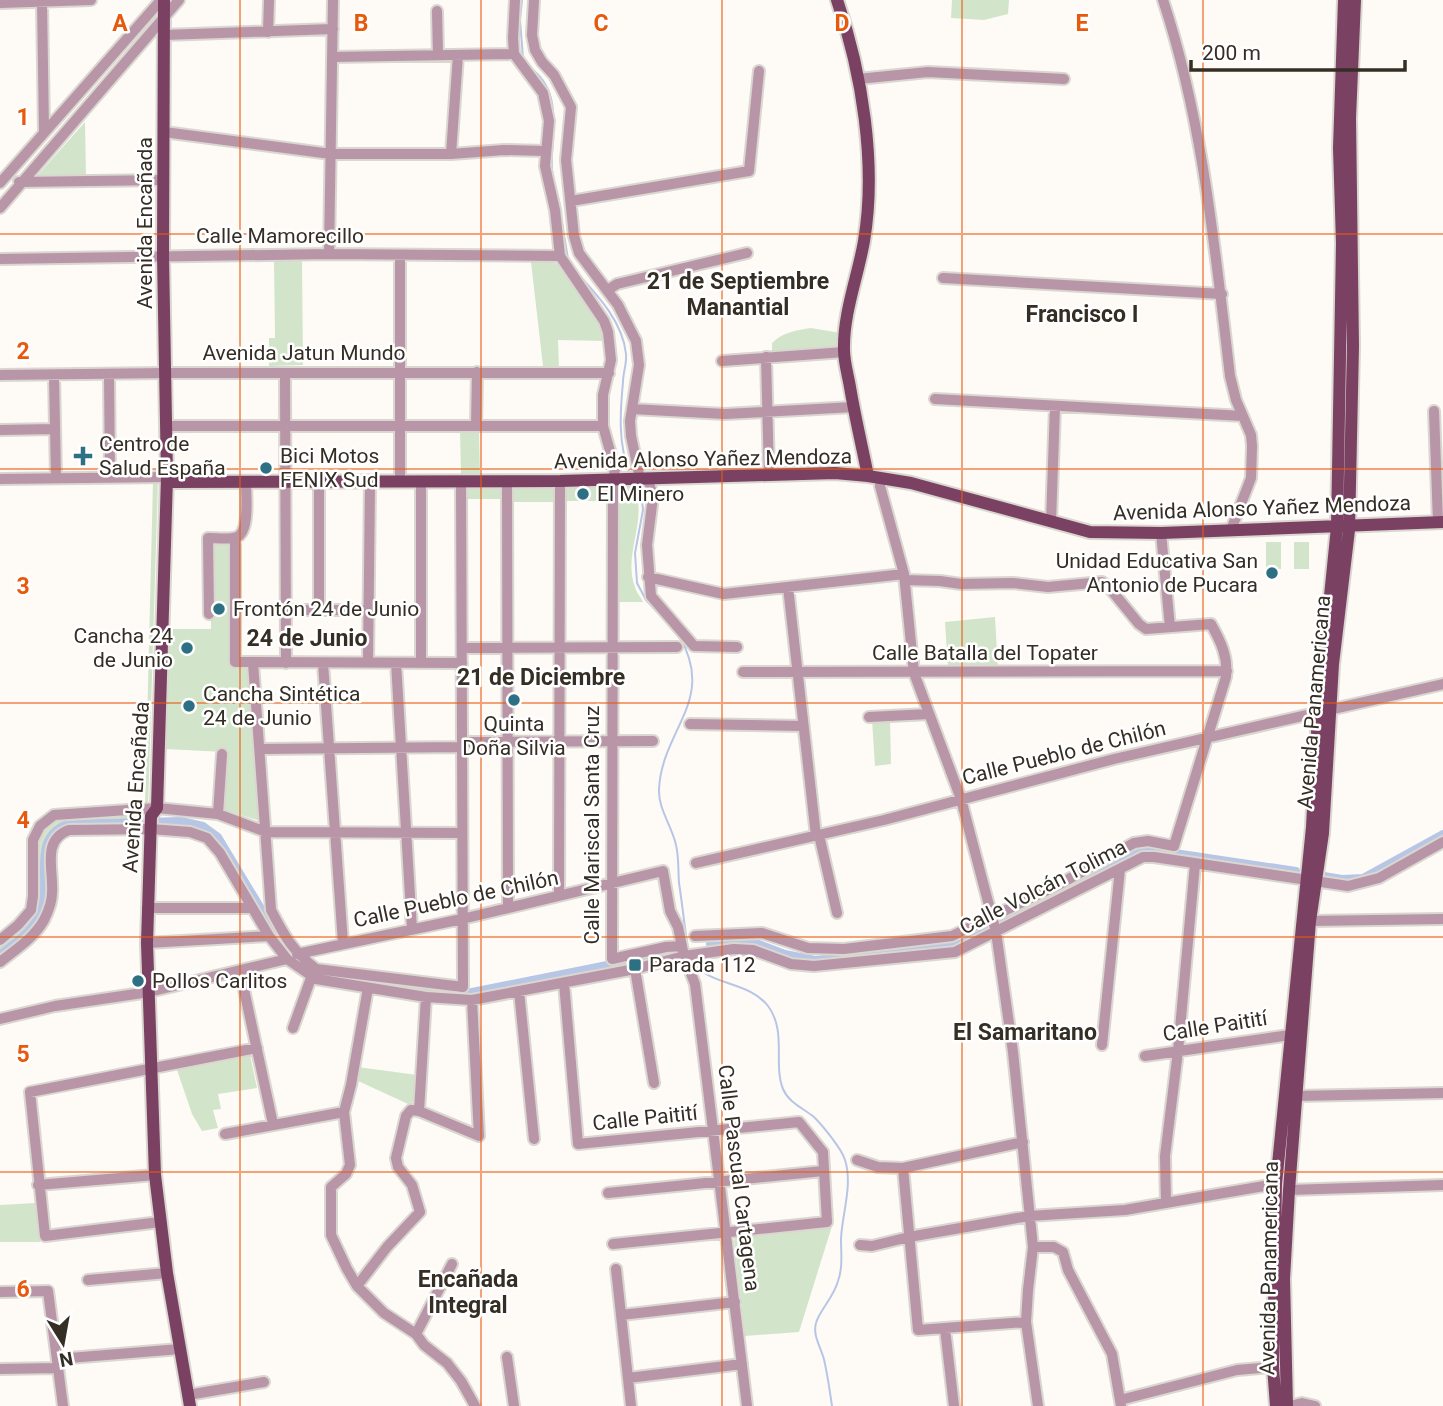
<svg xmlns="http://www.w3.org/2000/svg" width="1443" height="1406" font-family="Roboto,sans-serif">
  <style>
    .green { fill: #d2e5ca }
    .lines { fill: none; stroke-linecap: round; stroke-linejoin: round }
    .stream { stroke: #b7c6e5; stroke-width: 2 }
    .canal { stroke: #b7c6e5; stroke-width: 8 }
    .minor-casing { stroke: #dad6d0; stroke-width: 14 }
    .major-casing { stroke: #dad6d0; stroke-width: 16 }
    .minor { stroke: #b895a7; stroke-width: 10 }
    .major { stroke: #7b4162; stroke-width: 12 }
    .grid { fill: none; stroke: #e8590c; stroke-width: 2; stroke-opacity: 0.55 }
    .poi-dot { fill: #2e7083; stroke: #fff; stroke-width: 2.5 }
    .labels { text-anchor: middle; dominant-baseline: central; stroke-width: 5; stroke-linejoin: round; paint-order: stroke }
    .street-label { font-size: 21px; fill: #342e24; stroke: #fff }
    .poi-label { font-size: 21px; fill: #342e24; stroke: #fff; text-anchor: start }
    .neighbourhood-label { font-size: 23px; font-weight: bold; fill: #342e24; stroke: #fff }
    .grid-label { font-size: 23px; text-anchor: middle; font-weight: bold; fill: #e8590c; stroke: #fff; stroke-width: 5; stroke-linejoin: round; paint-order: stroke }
  </style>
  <rect width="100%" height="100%" fill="#fefbf6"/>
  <path class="green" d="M 952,0 L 1009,0 L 1008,14 L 984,20 L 951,18 Z
    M 85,122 L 86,177 L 36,177 Z
    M 535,258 L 549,259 L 557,264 L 599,322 L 604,341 L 558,340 L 559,367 L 543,366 L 531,262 Z
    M 302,260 L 303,365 L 269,366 L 269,338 L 275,338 L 274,261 Z
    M 811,328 L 841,333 L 838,349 L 772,353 L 772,343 C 783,332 797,330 811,328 Z
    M 460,430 L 479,430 L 480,475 L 461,476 Z
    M 153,480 L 158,482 L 148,808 L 145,808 Z
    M 468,486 L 501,486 L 504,488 L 504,499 L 465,499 L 465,488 Z
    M 552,486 L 555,491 L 555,502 L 511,502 L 511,489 L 514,487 Z
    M 566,486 L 604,486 L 606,487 L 606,501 L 564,501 L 563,489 Z
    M 621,486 L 633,486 C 650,518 622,554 635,587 C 636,592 641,597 643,602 L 615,602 L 617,490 Z
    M 210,542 L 230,542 L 231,667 L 250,668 L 260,819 L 257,820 L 222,809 L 225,752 L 165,749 L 165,742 L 163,742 L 169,629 L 211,629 Z
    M 1266,542 L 1281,542 L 1281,569 L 1266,569 Z
    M 1294,542 L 1309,542 L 1309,569 L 1294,569 Z
    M 995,617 L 998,668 L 948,668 L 945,622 Z
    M 890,718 L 891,764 L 875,766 L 872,720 Z
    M 63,817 L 145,817 L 145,825 L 56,834 C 52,864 54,904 34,929 C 25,940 11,949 0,957 L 0,945 C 16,932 31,920 37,899 C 44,868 24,832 63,817 Z
    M 246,1053 L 250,1055 L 257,1088 L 218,1094 L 221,1109 L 213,1110 L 218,1128 L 202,1131 L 192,1114 L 176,1067 Z
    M 358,1067 L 417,1075 L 416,1096 L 413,1102 L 408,1104 L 356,1080 Z
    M 35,1203 L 40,1242 L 0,1242 L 0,1205 Z
    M 832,1226 L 799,1332 L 745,1336 L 734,1241 L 736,1236 Z"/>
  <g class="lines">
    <path class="stream" d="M 522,0 L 520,20 L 523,58
      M 533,70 C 564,95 550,136 552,169 C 553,182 558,194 560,207
      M 562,223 L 568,259
      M 579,275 C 599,297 623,323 626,354 C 627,363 623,373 623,382 C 620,413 618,445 630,474
      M 635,486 L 642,500 L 643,510 L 635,553 L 637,583 L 646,600 L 663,618
      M 679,636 C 717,700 662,729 659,789 C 658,809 672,826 676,845 C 679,857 678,870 679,883 C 682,902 684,922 687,942
      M 692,962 C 710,986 749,981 768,1006 C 787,1031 773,1065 783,1089 C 789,1103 803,1108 814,1117 C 822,1125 842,1149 845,1160 C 853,1185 842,1214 841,1239 C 841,1254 843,1267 838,1281 C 834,1297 819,1311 816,1323 C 812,1337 823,1350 825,1364 C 828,1378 830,1392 832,1406"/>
    <path class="canal" d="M 1324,876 L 1342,879 L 1363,878 L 1443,834
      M 710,944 L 751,941 L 785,954 L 815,960 L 951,945 L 1132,855 L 1148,849 L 1296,871
      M 3,952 C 15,943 31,931 38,917 C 55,886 27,840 67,824 L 181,821 L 203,826 L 218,837 L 283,945 L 298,962
      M 645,957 L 669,952
      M 331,976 L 457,995 L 622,962"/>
    <defs>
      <path id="minor" d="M 515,0 L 513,38 L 514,54 L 543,93 L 549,121 L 545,166 L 555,210 L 560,256 L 604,321 L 608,332 L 611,360 L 603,395 L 603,426 L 615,469 L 613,480 L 612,959 L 666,947 L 682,946
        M 534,0 L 532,35 L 535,50 L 542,62 L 554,75 L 571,107 L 566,160 L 574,236 L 579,253 L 618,305 L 636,341 L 639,365 L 630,421 L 631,436 L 640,479
        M 1163,0 C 1203,121 1215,250 1230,376 L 1236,400 L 1251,435 L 1252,446 L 1251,478 L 1231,530
        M 42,2 L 44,132
        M 0,3 L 91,0
        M 437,11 L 438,55
        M 268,32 L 269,0
        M 164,35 L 333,29
        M 332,57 L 514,54
        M 858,79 L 928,72 L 1064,79
        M 164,132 L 331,154 L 451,154 L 504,150 L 545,151
        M 451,154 L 458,55
        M 19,182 L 163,180
        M 0,183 L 161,0
        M 571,201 L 749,171 L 759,71
        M 0,208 L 179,0
        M 329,254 L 333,0
        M 0,259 L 329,254 L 560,256
        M 943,278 L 1222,294
        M 608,290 L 617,284 L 747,253
        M 766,357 L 769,475
        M 722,361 L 844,352
        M 285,373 L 286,663
        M 109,374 L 110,478
        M 0,375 L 166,373 L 609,373
        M 54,375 L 56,478
        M 935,399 L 1243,416
        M 632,409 L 725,414 L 854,407
        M 1434,411 L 1438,522
        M 166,426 L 603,426
        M 476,426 L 477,372
        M 0,430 L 54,429
        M 881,478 L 880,486 L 904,574 L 914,673 L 961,799 L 996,932 L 1013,1052 L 1033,1247 L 1028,1290 L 1026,1322 L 1038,1406
        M 0,479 L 167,477
        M 648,479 L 653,497 L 647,545 L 651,596 L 694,646 L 737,647
        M 400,482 L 400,255
        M 421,482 L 421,663
        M 507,482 L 508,908
        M 319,483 L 319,610
        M 1051,522 L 1055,406
        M 1161,533 L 1170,627
        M 235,538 L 235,662 L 462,663
        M 648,577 L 724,594 L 904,574
        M 788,587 L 816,836
        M 285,610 L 368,610
        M 209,614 L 208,538 C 217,538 229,540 237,537 C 250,531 246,495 246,483
        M 462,648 L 677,647
        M 253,663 L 271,910 C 285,937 292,950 316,969 L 463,987 L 461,482
        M 323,663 L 343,943
        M 368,663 L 370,482
        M 396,663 L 412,929
        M 743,672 L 1227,671
        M 869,717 L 929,714
        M 690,724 L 803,726
        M 463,742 L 653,741
        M 260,749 L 462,747
        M 218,814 L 222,754
        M 819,835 L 837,913
        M 696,863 L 884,820 L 1114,759 L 1443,684
        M 559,896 L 560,481
        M 147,908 L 252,908
        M 1310,921 L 1443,919
        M 695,936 L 762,933 L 808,948 L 844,949 L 952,936 L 1058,885 L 1134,843 L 1148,841 L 1174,846 L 1226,677 C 1228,656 1221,642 1211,624 L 1146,629 L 1139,624 L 1108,586 L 1102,582 L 1048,587 L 1013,583 L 961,584 L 940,581 L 905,580
        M 0,940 L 18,925 L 31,910 L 33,896 L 33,840 L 40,826 L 54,815 L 157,808 L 218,814 L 266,832 L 462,833
        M 147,943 L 269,936
        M 297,954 L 462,919 L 663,871 L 670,911 L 678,927 L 684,956 L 695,984 L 747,1406
        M 0,962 C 16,949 34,938 44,920 C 48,912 52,902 52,893 C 54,870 41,840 69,830 L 150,829 L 190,832 L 207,838 L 220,853 L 269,936 L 287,959 L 316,979 L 426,997 L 472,1000 L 635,969 L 684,956 L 734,949 L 753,950 L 791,964 L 814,966 L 955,952 L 1143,857 L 1154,857 L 1348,886 L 1379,878 L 1443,842
        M 635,969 L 654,1083
        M 240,971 L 273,1124
        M 564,983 L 578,1144 L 799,1122 L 823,1152 L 827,1222 L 613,1244
        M 368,988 L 351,1085 L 344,1112 L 350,1165 L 346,1174 L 331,1187 L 331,1235 L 347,1269 L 357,1286 L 384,1313 L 416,1334 L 424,1345 L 447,1363 L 461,1381 L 475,1406
        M 519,991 L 534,1139
        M 0,1019 L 55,1006 L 149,992 L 287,959
        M 293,1028 L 311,978
        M 1102,1045 L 1120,869
        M 1145,1056 L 1290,1035
        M 1296,1096 L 1443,1093
        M 419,1111 L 479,1136 L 472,1000
        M 225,1134 L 344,1112
        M 857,1160 L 878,1167 L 903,1168 L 1023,1142
        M 903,1168 L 918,1330 L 1026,1322
        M 38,1185 L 155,1175
        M 1289,1190 L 1443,1185
        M 608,1193 L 823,1171
        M 1166,1203 L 1165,1156 L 1178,1051 L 1195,864
        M 160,1222 L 45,1236 L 30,1092 L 257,1048
        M 860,1245 L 872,1246 L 909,1237 L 1029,1216 L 1125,1210 L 1276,1184
        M 1033,1247 L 1054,1247 L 1063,1252 L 1068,1270 L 1112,1354 L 1121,1406
        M 616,1269 L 631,1406
        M 88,1280 L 167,1273
        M 357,1286 L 387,1247 L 420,1212 L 412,1185 L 398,1167 L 396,1158 L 406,1116 L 411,1110 L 419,1111 L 426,997
        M 0,1292 L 48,1291 L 63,1406
        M 621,1315 L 735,1302
        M 945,1329 L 954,1406
        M 416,1334 L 452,1264
        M 507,1357 L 514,1406
        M 57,1359 L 180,1349
        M 0,1369 L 57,1368
        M 628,1378 L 742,1364
        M 188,1395 L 264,1382
        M 1120,1400 L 1237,1370 L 1273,1367
        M 1290,1406 L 1302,1403 L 1315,1406"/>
      <path id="major" d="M 164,0 L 163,256 L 167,477 L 157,808 L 151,816 L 147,943 L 155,1175 L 167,1273 L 190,1406
        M 837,0 C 862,72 877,165 864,241 C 858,276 843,314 844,350 C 844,362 848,375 850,387 C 855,417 862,446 868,476
        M 167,482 L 560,481 L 835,473 L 868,476 L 911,483 L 1090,532 L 1161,533 L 1443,522
        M 1276,1406 L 1273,1367 L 1276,1184 L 1312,827 L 1318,714 L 1337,527 L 1342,243 L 1339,148 L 1344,0
        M 1287,1406 L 1284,1279 L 1289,1190 L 1310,921 L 1323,833 L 1333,664 L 1349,530 L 1353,346 L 1350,118 L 1355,0"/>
    </defs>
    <use href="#minor" class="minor-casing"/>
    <use href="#major" class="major-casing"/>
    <use href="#minor" class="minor"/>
    <use href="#major" class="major"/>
  </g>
  <path class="grid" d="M 240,0 L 240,1406M 481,0 L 481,1406M 722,0 L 722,1406M 962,0 L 962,1406M 1203,0 L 1203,1406M 0,234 L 1443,234M 0,469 L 1443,469M 0,703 L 1443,703M 0,937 L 1443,937M 0,1172 L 1443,1172"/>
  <g class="poi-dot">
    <path d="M79.5 445.5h7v7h7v7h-7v7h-7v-7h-7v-7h7z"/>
    <circle cx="266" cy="468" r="7"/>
    <circle cx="583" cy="494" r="7"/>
    <circle cx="1272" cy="573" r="7"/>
    <circle cx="219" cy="609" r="7"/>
    <circle cx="187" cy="648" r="7"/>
    <circle cx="514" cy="700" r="7"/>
    <circle cx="189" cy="706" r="7"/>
    <rect x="628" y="958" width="14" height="14" rx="3.5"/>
    <circle cx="138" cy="981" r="7"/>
  </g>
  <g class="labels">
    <g class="street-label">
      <text transform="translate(145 223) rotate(-90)">Avenida Encañada</text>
      <text x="280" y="236">Calle Mamorecillo</text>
      <text x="304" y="353">Avenida Jatun Mundo</text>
      <text transform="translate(703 459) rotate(-1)">Avenida Alonso Yañez Mendoza</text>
      <text transform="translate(1262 508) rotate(-2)">Avenida Alonso Yañez Mendoza</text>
      <text x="985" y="653">Calle Batalla del Topater</text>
      <text transform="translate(1314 702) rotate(-85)">Avenida Panamericana</text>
      <text transform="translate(1064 753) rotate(-14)">Calle Pueblo de Chilón</text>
      <text transform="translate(136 787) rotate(-86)">Avenida Encañada</text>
      <text transform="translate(592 825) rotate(-90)">Calle Mariscal Santa Cruz</text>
      <text transform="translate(1043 887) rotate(-27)">Calle Volcán Tolima</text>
      <text transform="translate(456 899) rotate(-12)">Calle Pueblo de Chilón</text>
      <text transform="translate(1215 1026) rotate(-9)">Calle Paitití</text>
      <text transform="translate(645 1118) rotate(-6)">Calle Paitití</text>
      <text transform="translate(739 1178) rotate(83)">Calle Pascual Cartagena</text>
      <text transform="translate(1269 1268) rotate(-89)">Avenida Panamericana</text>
    </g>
    <g class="poi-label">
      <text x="99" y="444">Centro de<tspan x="99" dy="24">Salud España</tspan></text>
      <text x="280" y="456">Bici Motos<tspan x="280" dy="24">FENIX Sud</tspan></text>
      <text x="597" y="494">El Minero</text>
      <text x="1258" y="561" text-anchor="end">Unidad Educativa San<tspan x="1258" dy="24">Antonio de Pucara</tspan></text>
      <text x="233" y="609">Frontón 24 de Junio</text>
      <text x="173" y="636" text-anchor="end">Cancha 24<tspan x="173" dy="24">de Junio</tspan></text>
      <text x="203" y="694">Cancha Sintética<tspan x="203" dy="24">24 de Junio</tspan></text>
      <text x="514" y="724" text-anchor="middle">Quinta<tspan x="514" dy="24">Doña Silvia</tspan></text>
      <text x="649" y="965">Parada 112</text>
      <text x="152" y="981">Pollos Carlitos</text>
    </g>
    <g class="neighbourhood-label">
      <text x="738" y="281">21 de Septiembre<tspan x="738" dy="26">Manantial</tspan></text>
      <text x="1082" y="314">Francisco I</text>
      <text x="307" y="638">24 de Junio</text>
      <text x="541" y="677">21 de Diciembre</text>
      <text x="1025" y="1032">El Samaritano</text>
      <text x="468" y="1279">Encañada<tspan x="468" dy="26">Integral</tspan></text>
    </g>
  </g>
  <g class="grid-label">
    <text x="120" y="31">A</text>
    <text x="361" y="31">B</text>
    <text x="601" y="31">C</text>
    <text x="842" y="31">D</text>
    <text x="1082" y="31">E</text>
    <text x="23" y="125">1</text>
    <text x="23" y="359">2</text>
    <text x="23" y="594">3</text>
    <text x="23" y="828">4</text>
    <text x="23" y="1062">5</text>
    <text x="23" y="1297">6</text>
  </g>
  <g transform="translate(63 1343) rotate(169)" stroke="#ffffff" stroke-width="5" paint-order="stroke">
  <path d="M0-5L12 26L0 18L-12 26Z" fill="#342e24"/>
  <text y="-10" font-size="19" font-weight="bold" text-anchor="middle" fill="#342e24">N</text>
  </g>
  <path d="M1191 60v10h214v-10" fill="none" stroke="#342e24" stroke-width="3.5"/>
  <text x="1202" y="60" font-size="21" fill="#342e24" stroke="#ffffff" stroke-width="5" paint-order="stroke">200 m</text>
</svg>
